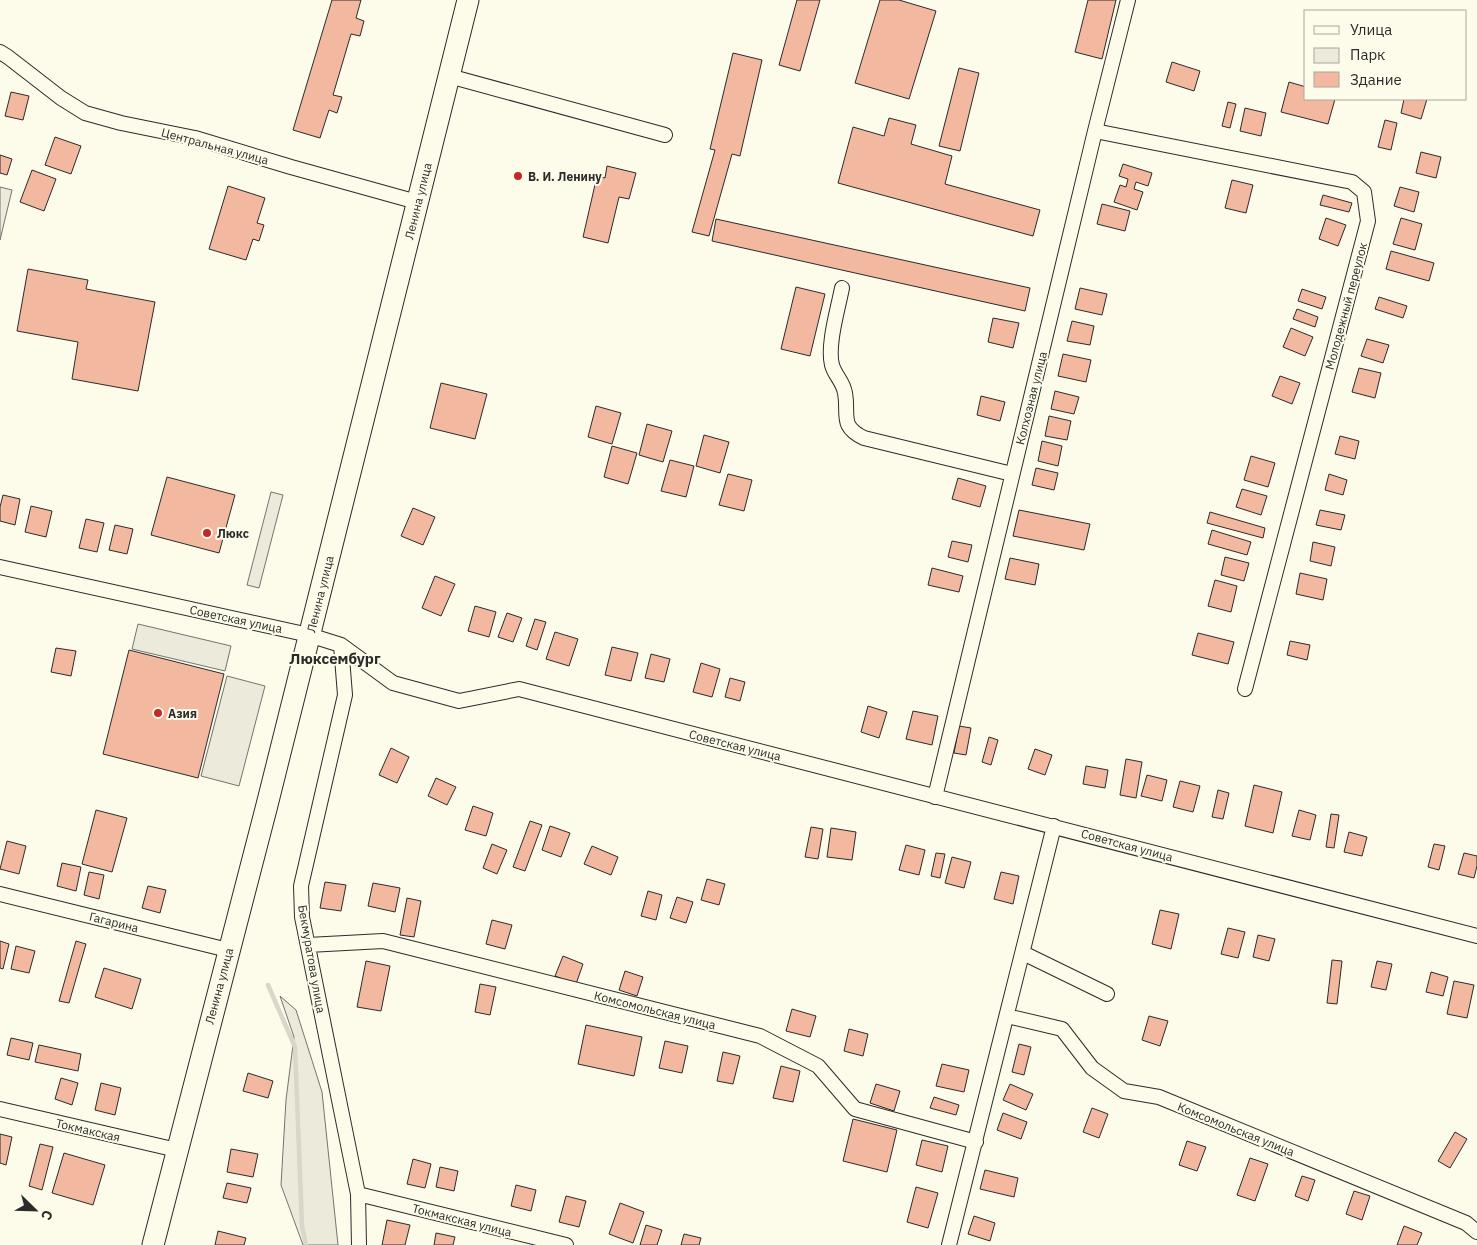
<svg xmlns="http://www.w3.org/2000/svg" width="1477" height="1245" font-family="'IBM Plex Sans',sans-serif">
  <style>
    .green { fill: #ecebdb; stroke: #74746e }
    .parking { fill: #eceadb; stroke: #74746e }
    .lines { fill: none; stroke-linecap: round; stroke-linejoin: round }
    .stream { stroke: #d8d7c9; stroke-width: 4.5 }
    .building { fill: #f2b8a0; stroke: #2b2b2b }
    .minor-casing { stroke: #2b2b2b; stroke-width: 16 }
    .primary-casing { stroke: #2b2b2b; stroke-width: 23 }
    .minor { stroke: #fdfbea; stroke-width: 14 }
    .primary { stroke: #fdfbea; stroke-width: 21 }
    .poi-dot { fill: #c62828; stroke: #fdfbea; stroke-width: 2 }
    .labels { text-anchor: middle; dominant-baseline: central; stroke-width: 4; stroke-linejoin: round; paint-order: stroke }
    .street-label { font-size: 12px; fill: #2b2b2b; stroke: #fdfbea }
    .poi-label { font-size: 12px; font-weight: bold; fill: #2b2b2b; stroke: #fdfbea; text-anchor: start }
    .quarter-label { font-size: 15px; font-weight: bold; fill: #2b2b2b; stroke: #fdfbea }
  </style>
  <rect width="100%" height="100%" fill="#fdfbea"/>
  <path class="green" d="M 0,187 L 12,190 L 0,240 Z
    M 280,996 L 296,1010 L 322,1092 L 338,1245 L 303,1245 L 281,1185 L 286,1100 L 294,1037 Z"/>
  <path class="parking" d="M 271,492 L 283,495 L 259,588 L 247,585 Z
    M 138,624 L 231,646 L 225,671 L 132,649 Z
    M 227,676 L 265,686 L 239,786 L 201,776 Z"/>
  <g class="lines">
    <path class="stream" d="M 268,985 L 295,1047 L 302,1226 L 306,1245"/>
  </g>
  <path class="building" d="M 332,0 L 361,0 L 356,18 L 364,21 L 360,36 L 351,34 L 333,95 L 342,97 L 337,113 L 329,110 L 320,138 L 293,130 Z
    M 797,0 L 820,0 L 800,71 L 779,65 Z
    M 880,0 L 899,0 L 936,11 L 909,99 L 855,83 Z
    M 1088,0 L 1116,0 L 1102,59 L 1075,52 Z
    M 733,53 L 762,60 L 740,156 L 732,154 L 709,236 L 692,232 L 715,150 L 710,149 Z
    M 1172,62 L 1200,71 L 1194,91 L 1166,82 Z
    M 959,68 L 979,73 L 960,151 L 939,146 Z
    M 1289,82 L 1306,87 L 1306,99 L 1335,99 L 1328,124 L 1281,112 Z
    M 11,92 L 29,96 L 23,120 L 5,116 Z
    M 1404,99 L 1427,99 L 1421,119 L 1401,113 Z
    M 1228,102 L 1236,104 L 1230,128 L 1222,126 Z
    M 1245,108 L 1266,113 L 1261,136 L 1240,131 Z
    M 889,118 L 916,125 L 911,144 L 952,156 L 945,184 L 1040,210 L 1033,236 L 838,183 L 853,127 L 884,136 Z
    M 1385,120 L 1397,123 L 1391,150 L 1378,147 Z
    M 55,137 L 81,146 L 71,174 L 45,165 Z
    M 1421,152 L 1441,157 L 1436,178 L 1416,173 Z
    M 0,155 L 12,159 L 7,175 L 0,173 Z
    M 1123,164 L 1152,173 L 1148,186 L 1136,182 L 1134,189 L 1143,192 L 1137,210 L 1114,202 L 1120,185 L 1126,187 L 1128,179 L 1119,176 Z
    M 607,166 L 636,173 L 629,199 L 619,197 L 608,243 L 583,237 L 597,176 L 605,178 Z
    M 32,170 L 56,179 L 44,211 L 20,202 Z
    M 1232,180 L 1253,185 L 1246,213 L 1225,208 Z
    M 228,186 L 265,198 L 257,223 L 264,225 L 259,241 L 253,239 L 246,260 L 209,249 Z
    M 1400,187 L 1419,192 L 1414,212 L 1394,206 Z
    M 1323,195 L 1352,203 L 1349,212 L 1320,205 Z
    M 1102,204 L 1130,211 L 1125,231 L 1097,224 Z
    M 1326,218 L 1346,225 L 1338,246 L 1319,239 Z
    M 1401,218 L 1422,224 L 1415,250 L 1393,244 Z
    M 716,219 L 1030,288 L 1025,311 L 712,241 Z
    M 1391,251 L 1434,263 L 1429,281 L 1386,269 Z
    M 28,269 L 88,280 L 86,289 L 155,302 L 138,391 L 72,379 L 78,342 L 17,331 Z
    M 796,287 L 825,294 L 810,356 L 781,349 Z
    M 1080,288 L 1107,294 L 1102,315 L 1075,309 Z
    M 1302,289 L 1326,297 L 1322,309 L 1298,301 Z
    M 1379,297 L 1407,306 L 1403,318 L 1375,309 Z
    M 1297,309 L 1318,317 L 1315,327 L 1293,319 Z
    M 993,318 L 1019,323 L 1013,348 L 988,342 Z
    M 1072,321 L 1094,326 L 1090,345 L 1067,341 Z
    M 1291,328 L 1313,337 L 1305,356 L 1283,347 Z
    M 1367,339 L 1389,345 L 1383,363 L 1361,356 Z
    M 1063,354 L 1091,360 L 1086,382 L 1058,376 Z
    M 1359,368 L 1381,373 L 1375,398 L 1352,392 Z
    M 1280,376 L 1300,383 L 1292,404 L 1272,396 Z
    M 441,383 L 487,394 L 475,439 L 430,428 Z
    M 1055,391 L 1079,397 L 1074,414 L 1051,409 Z
    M 981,396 L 1005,402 L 1000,421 L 977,415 Z
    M 596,406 L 621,413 L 612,444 L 588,437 Z
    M 1049,416 L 1071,421 L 1067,440 L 1045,436 Z
    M 647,424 L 672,431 L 663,462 L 639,455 Z
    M 704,435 L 729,442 L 720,473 L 696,466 Z
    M 1340,436 L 1359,441 L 1355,459 L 1335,454 Z
    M 1042,441 L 1062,446 L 1058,466 L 1038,461 Z
    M 612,446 L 637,453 L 628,484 L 604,477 Z
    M 1251,456 L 1275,463 L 1268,487 L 1244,480 Z
    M 670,460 L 694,466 L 686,497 L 661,491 Z
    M 1036,468 L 1058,473 L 1054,490 L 1032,485 Z
    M 728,474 L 752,480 L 744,511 L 719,505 Z
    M 1329,474 L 1347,480 L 1343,495 L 1325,490 Z
    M 167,477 L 235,495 L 219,553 L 151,535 Z
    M 958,478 L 986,486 L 980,507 L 952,499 Z
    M 1242,489 L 1267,496 L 1261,515 L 1236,507 Z
    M 3,495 L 20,499 L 15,525 L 0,521 L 0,507 Z
    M 31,506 L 52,511 L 46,537 L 25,532 Z
    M 413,508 L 435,517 L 423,545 L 401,536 Z
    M 1019,510 L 1090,524 L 1084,550 L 1013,536 Z
    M 1320,510 L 1345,515 L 1341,530 L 1316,525 Z
    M 1210,512 L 1265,528 L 1263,538 L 1207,523 Z
    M 86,519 L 104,523 L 97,552 L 79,548 Z
    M 115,525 L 133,529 L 127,554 L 109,550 Z
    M 1212,530 L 1251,542 L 1247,555 L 1208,544 Z
    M 952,541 L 972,545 L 968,562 L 948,557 Z
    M 1313,542 L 1335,547 L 1331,566 L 1310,561 Z
    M 1225,557 L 1249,563 L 1244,581 L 1221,575 Z
    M 1010,558 L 1039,564 L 1035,585 L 1005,579 Z
    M 932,568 L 963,576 L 959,592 L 928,585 Z
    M 1300,573 L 1327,579 L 1323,600 L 1296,594 Z
    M 435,576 L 455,584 L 441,616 L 422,608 Z
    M 1215,580 L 1237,586 L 1231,612 L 1208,606 Z
    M 475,606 L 496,612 L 489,637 L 468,631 Z
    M 507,613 L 522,618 L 513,642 L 498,637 Z
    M 535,619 L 546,622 L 537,650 L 526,646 Z
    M 555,632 L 578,639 L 569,666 L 546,659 Z
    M 1198,633 L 1234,642 L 1228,664 L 1192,655 Z
    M 1290,641 L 1310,645 L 1307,660 L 1287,655 Z
    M 612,647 L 638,653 L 631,681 L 605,675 Z
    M 56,648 L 76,651 L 71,676 L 51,672 Z
    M 129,650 L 224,674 L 198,778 L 103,754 Z
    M 651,654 L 670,659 L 664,682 L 645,678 Z
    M 701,663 L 720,669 L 712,697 L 693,692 Z
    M 730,678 L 745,682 L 740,701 L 725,697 Z
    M 868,706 L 887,712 L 879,738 L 861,732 Z
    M 913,711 L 938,716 L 932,745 L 906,739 Z
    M 959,726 L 971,728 L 966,755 L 954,753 Z
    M 989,737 L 998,740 L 991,765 L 982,762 Z
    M 391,748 L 409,757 L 397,783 L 379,775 Z
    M 1035,749 L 1052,755 L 1045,775 L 1028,769 Z
    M 1126,759 L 1142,762 L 1136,798 L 1120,795 Z
    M 1086,766 L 1108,770 L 1105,788 L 1083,784 Z
    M 1147,775 L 1167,780 L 1162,801 L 1141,796 Z
    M 436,778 L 456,787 L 447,805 L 428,796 Z
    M 1180,781 L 1200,786 L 1193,812 L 1173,807 Z
    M 1254,785 L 1282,792 L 1273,833 L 1245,826 Z
    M 1218,790 L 1229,793 L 1223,819 L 1212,817 Z
    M 473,806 L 493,813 L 486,836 L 465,830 Z
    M 96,810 L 127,818 L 112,872 L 82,864 Z
    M 1299,810 L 1316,815 L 1310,840 L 1292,836 Z
    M 1331,814 L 1339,815 L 1334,848 L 1326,847 Z
    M 530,821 L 542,825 L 525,871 L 513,867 Z
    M 550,826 L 570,833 L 561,857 L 542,850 Z
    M 811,827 L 823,829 L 818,859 L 805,857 Z
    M 831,828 L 856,832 L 852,860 L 827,857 Z
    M 1349,832 L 1367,837 L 1362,856 L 1344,852 Z
    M 7,841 L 26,846 L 19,874 L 0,869 Z
    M 492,844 L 507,850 L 497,874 L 483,868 Z
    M 1434,844 L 1445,846 L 1439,870 L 1428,867 Z
    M 906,845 L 925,850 L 919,875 L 899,870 Z
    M 592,846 L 618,857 L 611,875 L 584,864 Z
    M 936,853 L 945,854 L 940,878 L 931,876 Z
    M 1464,853 L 1477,856 L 1477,866 L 1474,878 L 1458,874 Z
    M 952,857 L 971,862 L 964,888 L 945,883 Z
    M 62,863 L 81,867 L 76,891 L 57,886 Z
    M 89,872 L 104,875 L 99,899 L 84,895 Z
    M 1001,872 L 1019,876 L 1013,904 L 994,899 Z
    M 707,879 L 725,884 L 719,905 L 701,900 Z
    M 325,882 L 346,885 L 341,911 L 320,908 Z
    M 373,883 L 400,888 L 395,912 L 368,906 Z
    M 148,886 L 166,890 L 160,913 L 142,908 Z
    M 648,891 L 662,895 L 656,920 L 641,916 Z
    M 677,897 L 693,902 L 686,923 L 670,918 Z
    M 407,898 L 421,901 L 414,937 L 400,935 Z
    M 1160,910 L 1179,914 L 1171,949 L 1152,944 Z
    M 492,920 L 512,925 L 505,949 L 486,944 Z
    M 1228,928 L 1245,932 L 1238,958 L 1221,954 Z
    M 1258,935 L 1275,939 L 1269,961 L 1253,957 Z
    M 0,941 L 9,944 L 3,969 L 0,968 Z
    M 76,941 L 86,944 L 69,1003 L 59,1001 Z
    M 16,946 L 35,951 L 29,973 L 11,969 Z
    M 563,956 L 583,964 L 576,984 L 555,976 Z
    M 1332,960 L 1342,961 L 1337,1004 L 1327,1003 Z
    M 366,961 L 390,966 L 381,1011 L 357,1007 Z
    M 1377,961 L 1392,964 L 1386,990 L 1371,987 Z
    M 104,968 L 141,979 L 132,1009 L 95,997 Z
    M 625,971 L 643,977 L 637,996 L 619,990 Z
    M 1431,972 L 1448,977 L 1443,996 L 1426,992 Z
    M 1454,981 L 1474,985 L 1467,1018 L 1447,1014 Z
    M 480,984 L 496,987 L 490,1015 L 475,1012 Z
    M 792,1009 L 816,1016 L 810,1037 L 786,1031 Z
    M 1149,1016 L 1168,1021 L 1160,1046 L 1142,1040 Z
    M 586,1025 L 642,1037 L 634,1076 L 578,1064 Z
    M 849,1029 L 868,1034 L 863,1056 L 844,1051 Z
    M 11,1038 L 33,1043 L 29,1060 L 7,1055 Z
    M 665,1041 L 688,1046 L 682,1073 L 659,1068 Z
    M 1019,1044 L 1031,1047 L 1024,1075 L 1012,1072 Z
    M 39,1045 L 81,1054 L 78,1071 L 35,1062 Z
    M 723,1052 L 740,1056 L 733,1084 L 717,1081 Z
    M 942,1064 L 969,1070 L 964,1092 L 936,1086 Z
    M 781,1066 L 800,1071 L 793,1102 L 773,1098 Z
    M 248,1073 L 273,1081 L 268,1098 L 243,1091 Z
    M 61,1078 L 78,1083 L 72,1105 L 55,1099 Z
    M 101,1083 L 121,1088 L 115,1115 L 95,1110 Z
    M 876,1084 L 900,1091 L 894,1111 L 870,1103 Z
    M 1010,1084 L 1033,1094 L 1026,1110 L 1003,1100 Z
    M 934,1097 L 959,1105 L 956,1115 L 930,1108 Z
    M 1092,1108 L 1108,1114 L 1099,1138 L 1083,1132 Z
    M 1003,1113 L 1027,1122 L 1021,1139 L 997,1130 Z
    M 853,1119 L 897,1130 L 887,1172 L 843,1161 Z
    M 1455,1132 L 1467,1139 L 1450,1168 L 1438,1161 Z
    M 0,1134 L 12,1137 L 6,1165 L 0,1163 Z
    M 922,1140 L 948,1146 L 942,1172 L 916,1165 Z
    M 1187,1141 L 1206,1147 L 1197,1171 L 1179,1165 Z
    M 40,1144 L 53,1147 L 42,1190 L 29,1186 Z
    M 231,1149 L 258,1154 L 253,1177 L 227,1172 Z
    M 64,1153 L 105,1165 L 93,1205 L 52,1193 Z
    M 1250,1158 L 1268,1164 L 1255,1201 L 1237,1195 Z
    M 413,1159 L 431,1164 L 425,1188 L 407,1184 Z
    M 440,1167 L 458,1171 L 454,1191 L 436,1187 Z
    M 985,1170 L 1018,1178 L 1014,1197 L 980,1189 Z
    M 1302,1176 L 1315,1180 L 1308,1201 L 1295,1196 Z
    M 227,1183 L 251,1188 L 247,1203 L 223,1198 Z
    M 516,1185 L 536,1190 L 531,1211 L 511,1206 Z
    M 916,1187 L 938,1193 L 928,1228 L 907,1222 Z
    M 1354,1191 L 1370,1196 L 1362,1220 L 1346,1214 Z
    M 566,1196 L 586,1201 L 579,1227 L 559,1222 Z
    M 620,1203 L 644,1212 L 633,1243 L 609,1234 Z
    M 974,1216 L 995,1223 L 990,1241 L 968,1234 Z
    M 387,1220 L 410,1225 L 405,1245 L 382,1245 Z
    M 646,1225 L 662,1230 L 657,1245 L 640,1245 Z
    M 1404,1226 L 1422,1233 L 1417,1245 L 1397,1245 Z
    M 218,1231 L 246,1238 L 244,1245 L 215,1245 Z
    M 436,1233 L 455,1237 L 453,1245 L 434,1245 Z
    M 684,1234 L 701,1238 L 699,1245 L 681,1245 Z"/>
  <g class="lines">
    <defs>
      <path id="minor" d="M 0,52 L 8,57 L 61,98 L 85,113 L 121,123 L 195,138 L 291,167 L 417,202
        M 449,76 L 665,135
        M 1095,131 L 1352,182 L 1364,192 L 1368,221 L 1245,689
        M 842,288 C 838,309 827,345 832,365 C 835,376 843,381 845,393 C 849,415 839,426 864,438 L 1012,474
        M 0,567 L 309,635 L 341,645 L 393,683 L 459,701 L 519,689 L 1477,936
        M 341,645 L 345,695 L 301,886 L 302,917 L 358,1194 L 359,1245
        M 935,797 L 1095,131 L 1128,0
        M 0,894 L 228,950
        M 308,945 L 383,941 L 760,1036 L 818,1066 L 855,1109 L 976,1142
        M 1023,953 L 1107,994
        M 1007,1016 L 1062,1029 L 1092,1068 L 1124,1091 L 1159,1097 L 1466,1223 L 1477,1232
        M 0,1109 L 177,1150
        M 358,1194 L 566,1245
        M 949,1245 L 1054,826"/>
      <path id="primary" d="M 153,1245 L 267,805 L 468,0"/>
    </defs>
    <use href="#minor" class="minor-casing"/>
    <use href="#primary" class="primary-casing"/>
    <use href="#minor" class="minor"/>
    <use href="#primary" class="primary"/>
  </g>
  <g class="poi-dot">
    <circle cx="518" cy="176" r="5"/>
    <circle cx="207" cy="533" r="5"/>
    <circle cx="158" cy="713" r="5"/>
  </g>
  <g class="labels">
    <g class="street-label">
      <text transform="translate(215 146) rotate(15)">Центральная улица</text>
      <text transform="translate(418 201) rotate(-76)">Ленина улица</text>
      <text transform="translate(1346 306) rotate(-75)">Молодежный переулок</text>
      <text transform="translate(1031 398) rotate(-76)">Колхозная улица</text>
      <text transform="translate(320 594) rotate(-76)">Ленина улица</text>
      <text transform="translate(236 619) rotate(12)">Советская улица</text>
      <text transform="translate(735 745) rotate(14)">Советская улица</text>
      <text transform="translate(1127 845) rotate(15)">Советская улица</text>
      <text transform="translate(114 922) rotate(14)">Гагарина</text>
      <text transform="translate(312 959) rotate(80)">Бекмуратова улица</text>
      <text transform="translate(219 986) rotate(-75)">Ленина улица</text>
      <text transform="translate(655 1010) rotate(14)">Комсомольская улица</text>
      <text transform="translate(1236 1129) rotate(22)">Комсомольская улица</text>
      <text transform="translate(88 1130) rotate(13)">Токмакская</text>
      <text transform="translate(462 1220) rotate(14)">Токмакская улица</text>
    </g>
    <g class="poi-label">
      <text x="528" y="176">В. И. Ленину</text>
      <text x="217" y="533">Люкс</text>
      <text x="168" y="713">Азия</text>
    </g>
    <g class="quarter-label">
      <text x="335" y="658">Люксембург</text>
    </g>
  </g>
  <rect x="1304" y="10" width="162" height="90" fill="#fdfbea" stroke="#a9a89e"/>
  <rect x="1314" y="26" width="25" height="8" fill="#fdfbea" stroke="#a9a89e"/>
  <text x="1350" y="35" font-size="15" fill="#2b2b2b">Улица</text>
  <rect x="1314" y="48" width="25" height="15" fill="#ecebdb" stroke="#a9a89e"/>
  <text x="1350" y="60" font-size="15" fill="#2b2b2b">Парк</text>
  <rect x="1314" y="72" width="25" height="15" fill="#f2b8a0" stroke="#a9a89e"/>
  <text x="1350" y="85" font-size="15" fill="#2b2b2b">Здание</text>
  <g transform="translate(35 1210) rotate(113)" stroke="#fdfbea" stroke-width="4" paint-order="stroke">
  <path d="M0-4L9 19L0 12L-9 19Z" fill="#2b2b2b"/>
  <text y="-8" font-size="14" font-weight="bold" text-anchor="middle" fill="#2b2b2b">С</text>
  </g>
</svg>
